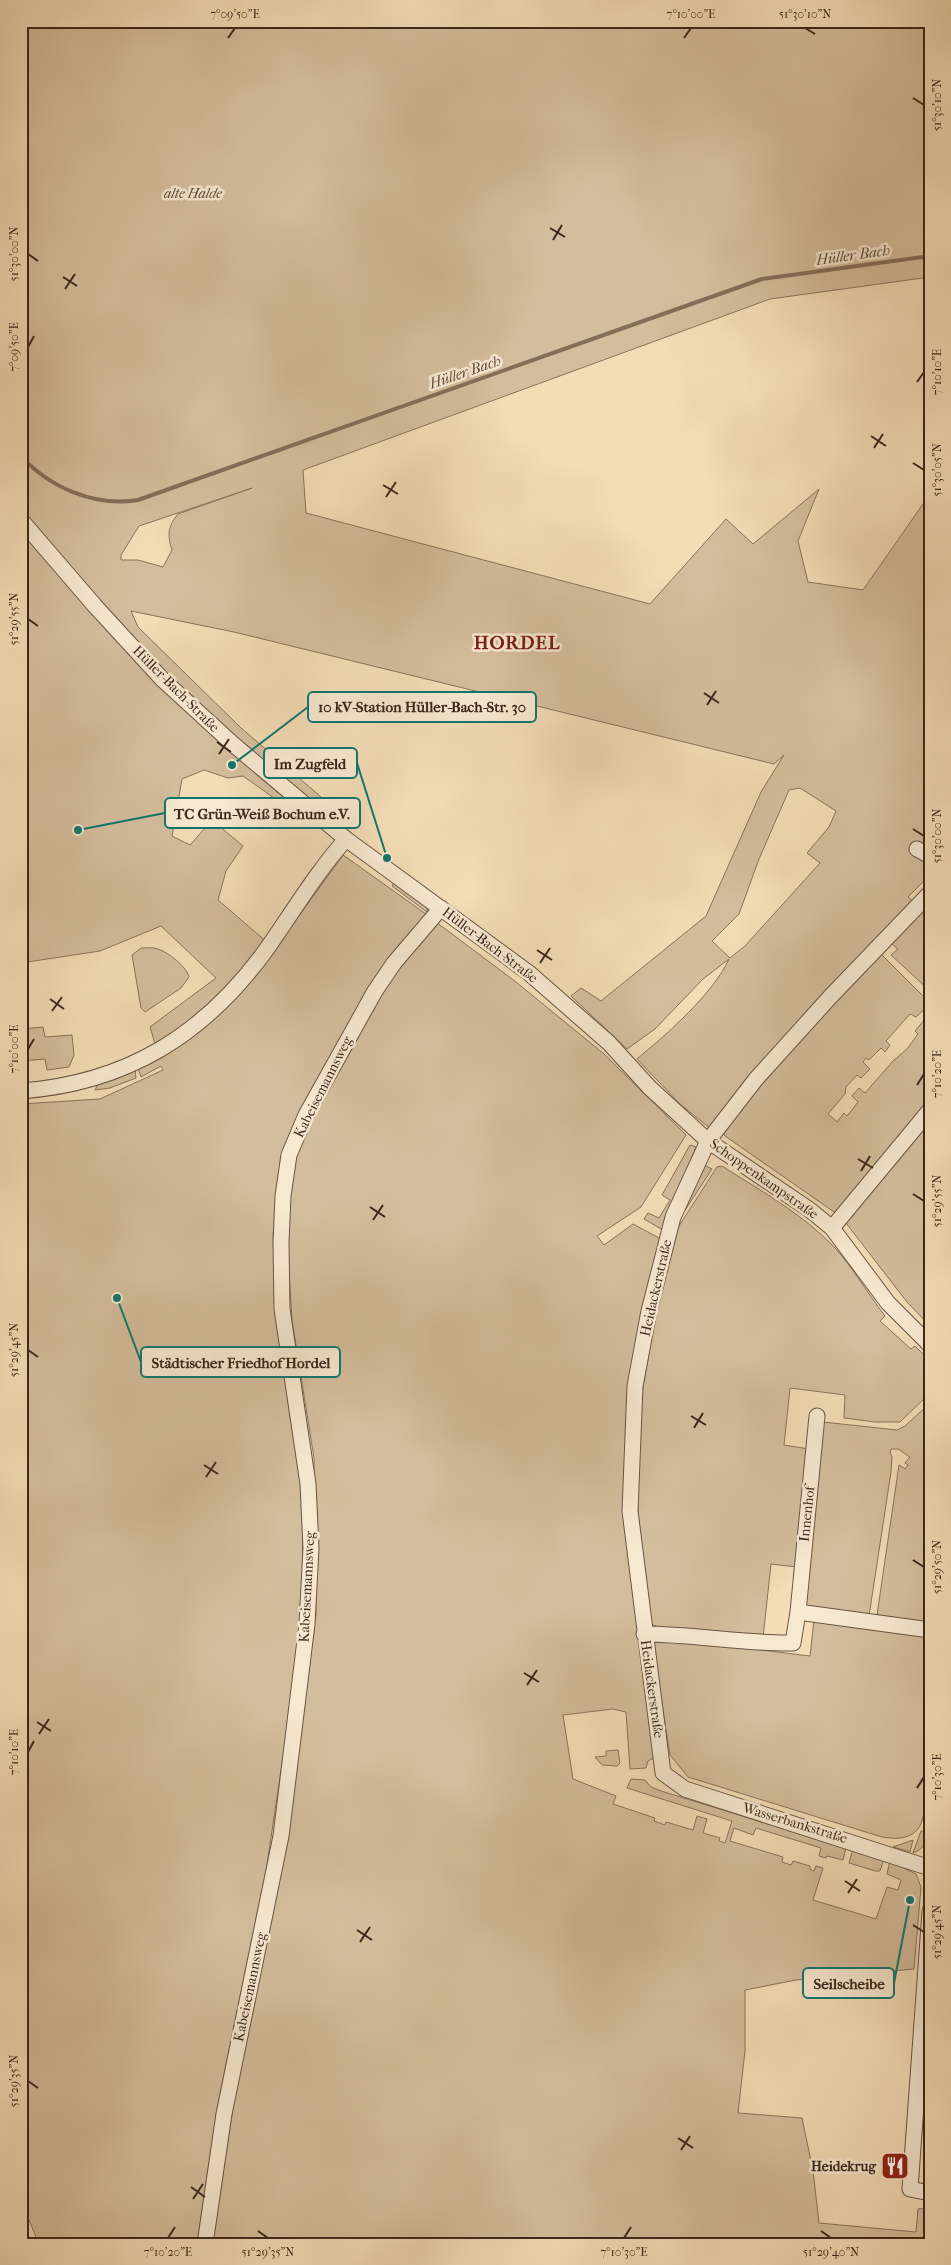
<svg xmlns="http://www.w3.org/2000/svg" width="951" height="2265" font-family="'IM FELL French Canon',serif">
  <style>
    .green { fill: #d4bd9c; stroke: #88725c; fill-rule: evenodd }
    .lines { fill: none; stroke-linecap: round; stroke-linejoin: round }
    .stream { stroke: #846e58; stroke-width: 4 }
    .street-casing { stroke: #695442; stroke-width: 17 }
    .street { stroke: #f7e8d0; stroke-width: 15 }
    .ticks { fill: none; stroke: #3b271b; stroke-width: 2 }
    .labels { text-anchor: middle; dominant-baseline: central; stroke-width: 5; stroke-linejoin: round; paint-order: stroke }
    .park-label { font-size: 14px; font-style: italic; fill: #614c3b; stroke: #f7e8d0 }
    .street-label { font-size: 14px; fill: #3b271b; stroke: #f7e8d0 }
    .poi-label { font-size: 14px; font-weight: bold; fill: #3b271b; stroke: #f7e8d0; text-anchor: end }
    .water-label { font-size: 15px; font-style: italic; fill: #5f4b3a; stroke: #f7e8d0 }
    .district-label { font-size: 19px; font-weight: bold; letter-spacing: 1px; fill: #7a1f14; stroke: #f7e8d0 }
    .leader { fill: none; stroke: #0f766e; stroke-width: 2 }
    .callout-dot { fill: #0f766e; stroke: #f7e8d0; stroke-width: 2 }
    .callout { fill: #f7e8d0; stroke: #0f766e; stroke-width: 2 }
    .callout-label { font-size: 15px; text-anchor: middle; font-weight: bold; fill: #3b271b }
    .neatline { fill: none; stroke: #3b271b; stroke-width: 2 }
    .ticks-label { font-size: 12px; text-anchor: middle; fill: #3b271b }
  </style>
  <rect width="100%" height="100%" fill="#f3dcb6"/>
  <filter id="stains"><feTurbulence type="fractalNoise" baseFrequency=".004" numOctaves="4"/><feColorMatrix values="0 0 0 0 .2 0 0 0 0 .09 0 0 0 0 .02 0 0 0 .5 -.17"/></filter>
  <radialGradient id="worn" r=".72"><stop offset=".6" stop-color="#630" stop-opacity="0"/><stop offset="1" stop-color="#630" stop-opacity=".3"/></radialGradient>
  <path class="green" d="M 21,21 L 930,21 L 930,277 L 770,299 L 303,470 L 306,513 L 650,604 L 726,519 L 753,544 L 819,489 L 798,541 L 808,582 L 863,590 L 930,494 L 930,875 L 908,897 L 914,902 L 711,1129 L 680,1104 L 637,1059 C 667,1034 713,994 729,959 L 703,979 L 655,1029 L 627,1049 L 571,996 L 581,988 L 601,1001 L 706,916 L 761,792 L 784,755 L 774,764 L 234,632 L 131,611 L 138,627 L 240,727 L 328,803 L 309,823 L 243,776 L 228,778 L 204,770 L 182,779 L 172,836 L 190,845 L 212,820 L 243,846 L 226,871 L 218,900 L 275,949 L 343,855 L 426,914 L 306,1104 L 278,1207 L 273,1234 L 277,1322 L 303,1496 L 302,1630 L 266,1871 L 219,2099 L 197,2244 L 39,2244 L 21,2201 L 21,1104 L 100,1099 L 163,1070 L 161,1066 L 141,1077 L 138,1068 L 159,1057 L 150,1027 L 216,978 L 161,926 L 100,951 L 21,963 ZM 252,488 L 178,514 C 168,526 167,535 172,550 L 163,567 L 138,560 L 121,560 L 121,555 L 139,526 ZM 800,788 L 836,811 L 829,827 L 807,853 L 820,863 L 745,946 L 730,958 L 712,941 L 739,914 L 759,859 L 789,790 Z
    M 395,881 L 427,907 L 427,912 L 392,886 Z
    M 930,902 L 930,991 L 891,955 L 898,949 L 890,942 Z
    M 436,922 L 516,982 L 604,1054 L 686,1135 L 641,1207 L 597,1236 L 604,1245 L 633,1224 L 661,1239 L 625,1477 L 658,1756 L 648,1761 L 646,1768 L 630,1769 L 626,1712 L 613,1709 L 563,1715 L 573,1779 L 616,1796 L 613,1804 L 655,1818 L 654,1821 L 665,1825 L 666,1822 L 693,1830 L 697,1816 L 707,1819 L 703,1833 L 720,1838 L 719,1841 L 725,1843 L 732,1821 L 627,1788 L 631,1779 L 645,1780 L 651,1787 L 661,1791 L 846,1848 L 843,1860 L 827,1856 L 826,1858 L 819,1856 L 821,1848 L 756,1828 L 753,1835 L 734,1828 L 730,1841 L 783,1857 L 782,1862 L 791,1865 L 793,1861 L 810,1866 L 810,1869 L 814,1871 L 816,1866 L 823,1868 L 813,1900 L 876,1919 L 887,1887 L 898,1890 L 901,1880 L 887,1874 L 890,1861 L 916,1874 L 921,1887 L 914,1969 L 796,1980 L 745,1990 L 745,2051 L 738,2113 L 802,2118 L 813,2171 L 819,2223 L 916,2232 L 918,2209 L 930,2208 L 930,2244 L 211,2244 L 235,2096 L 288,1834 L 316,1614 L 314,1458 L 292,1320 L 286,1221 L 293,1165 L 312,1113 L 387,983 Z
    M 141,948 C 146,948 153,947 158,949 C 168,952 187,967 189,977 L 181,988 L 145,1012 L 141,1008 L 132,955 Z
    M 880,953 L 926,999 L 927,1007 L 916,1017 L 910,1014 L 886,1041 L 890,1045 L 885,1052 L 881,1048 L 869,1060 L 866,1058 L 863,1062 L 870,1069 L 861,1078 L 857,1075 L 846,1087 L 845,1094 L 828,1114 L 837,1122 L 844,1113 L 847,1116 L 858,1102 L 852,1096 L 859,1088 L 865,1093 L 893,1061 L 907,1049 L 918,1034 L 915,1031 L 930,1013 L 930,1101 L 837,1214 L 725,1136 L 723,1131 L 755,1091 Z
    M 43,1027 L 45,1037 L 72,1035 L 74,1055 L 69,1067 L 47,1070 L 45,1059 L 21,1061 L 21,1029 Z
    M 135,1070 L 136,1078 L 110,1088 L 95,1090 L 98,1084 Z
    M 930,1116 L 930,1326 L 907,1302 L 846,1223 L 851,1214 Z
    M 690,1145 L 696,1147 L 663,1230 L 644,1219 L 648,1213 L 659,1218 L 670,1200 L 662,1195 Z
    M 704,1165 L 712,1169 L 678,1221 Z
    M 722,1166 C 761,1191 803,1214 835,1248 C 853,1268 868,1294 885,1316 L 880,1321 L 911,1349 L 915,1346 L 930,1361 L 930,1393 L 900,1422 L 875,1422 L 844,1418 L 845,1395 L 790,1388 L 784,1445 L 809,1449 L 797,1567 L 771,1564 L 763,1638 L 664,1629 L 650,1624 L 638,1513 L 636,1476 L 642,1393 L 659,1296 L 677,1229 L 717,1167 Z
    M 930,1403 L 930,1624 L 878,1618 L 877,1615 L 899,1465 L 905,1469 L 908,1465 L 905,1463 L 910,1457 L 898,1449 L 891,1449 L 890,1452 L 892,1457 L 891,1472 L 869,1616 L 805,1608 L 823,1422 L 897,1430 L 905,1426 Z
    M 814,1620 L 930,1634 C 930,1667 935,1808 918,1829 C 908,1840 896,1839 882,1837 L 688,1777 L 670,1755 L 653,1646 L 655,1642 L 697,1642 L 810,1656 Z
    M 618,1750 L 620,1763 L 617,1766 L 602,1765 L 595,1757 L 606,1756 L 606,1751 Z
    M 921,1831 L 928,1832 C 927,1842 924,1849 913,1853 Z
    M 913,1840 L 910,1852 L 893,1847 Z
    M 853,1849 L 884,1859 L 880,1871 L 875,1871 L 849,1863 Z"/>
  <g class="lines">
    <path class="stream" d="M 21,456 C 50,488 95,507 138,500 L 762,279 L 930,256"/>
    <defs>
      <path id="street" d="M 21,520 L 95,606 L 162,679 L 234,745 L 346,839 L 529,973 L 609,1043 L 650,1088 L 708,1141 L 810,1210 L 832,1228 L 888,1303 L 930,1345
        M 917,849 L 930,856
        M 930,893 L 831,996 L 756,1079 L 708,1141 L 673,1217 L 649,1311 L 635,1386 L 630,1511 L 663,1773 L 685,1789 L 930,1868
        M 21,1091 C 127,1083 204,1035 266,950 C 292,913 316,873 346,839
        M 832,1228 L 930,1110
        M 798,1612 L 817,1416
        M 644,1634 C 694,1634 743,1644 793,1643 L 798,1612 L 930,1630
        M 930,1911 L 910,2189 L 930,2193
        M 205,2244 L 224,2114 L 281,1836 L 307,1624 L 311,1548 L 308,1484 L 282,1309 L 281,1243 L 283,1196 L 289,1155 L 306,1115 L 375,991 L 394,963 L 441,908"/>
    </defs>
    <use href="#street" class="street-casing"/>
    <use href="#street" class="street"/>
  </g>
  <path class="ticks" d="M 805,28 L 815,34M 228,38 L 235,28M 684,38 L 691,28M 913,98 L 924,105M 550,228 L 565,237M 553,240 L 562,225M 28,254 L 38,261M 63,277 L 77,286M 65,289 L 75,274M 28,347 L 34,336M 917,382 L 924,372M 871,436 L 886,446M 874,448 L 883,434M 913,463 L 924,470M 383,485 L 398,494M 386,497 L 396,482M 28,619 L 38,626M 704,693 L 719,703M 707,705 L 716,691M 217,742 L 231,752M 219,754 L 229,739M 913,829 L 924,836M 537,950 L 552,960M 540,963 L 550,948M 50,999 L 64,1009M 52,1011 L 62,997M 28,1049 L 34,1039M 917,1085 L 924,1074M 858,1159 L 873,1168M 861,1171 L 870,1156M 913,1194 L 924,1201M 370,1207 L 385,1217M 373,1220 L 383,1205M 28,1350 L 38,1357M 691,1416 L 706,1425M 694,1428 L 703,1413M 204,1465 L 218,1474M 206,1477 L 216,1462M 913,1560 L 924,1567M 524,1673 L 539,1682M 527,1685 L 537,1670M 37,1722 L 51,1731M 39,1734 L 49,1719M 28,1752 L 34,1741M 917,1788 L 924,1777M 845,1881 L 860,1891M 848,1893 L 857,1879M 913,1925 L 924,1932M 357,1930 L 372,1940M 360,1942 L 370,1927M 28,2081 L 38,2088M 678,2138 L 693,2148M 681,2150 L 690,2136M 191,2187 L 205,2197M 193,2199 L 203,2184M 258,2231 L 268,2238M 821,2231 L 831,2238M 168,2238 L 175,2227M 624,2238 L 631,2227"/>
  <defs>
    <symbol id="restaurant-square" viewBox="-11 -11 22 22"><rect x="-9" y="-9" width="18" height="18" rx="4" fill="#8f2418" stroke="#f7e8d0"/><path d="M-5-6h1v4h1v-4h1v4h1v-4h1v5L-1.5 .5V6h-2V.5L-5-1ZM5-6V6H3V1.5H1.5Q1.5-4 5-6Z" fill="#fff"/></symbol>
  </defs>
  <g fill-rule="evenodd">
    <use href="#restaurant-square" x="879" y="2150" width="32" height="32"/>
  </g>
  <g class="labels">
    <g class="park-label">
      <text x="193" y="193">alte Halde</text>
    </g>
    <g class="street-label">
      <text transform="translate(176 689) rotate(45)">Hüller-Bach-Straße</text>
      <text transform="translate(490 945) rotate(37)">Hüller-Bach-Straße</text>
      <text transform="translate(323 1087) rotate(-63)">Kabeisemannsweg</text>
      <text transform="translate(764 1179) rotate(35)">Schoppenkampstraße</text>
      <text transform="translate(656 1288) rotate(-77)">Heidackerstraße</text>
      <text transform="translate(807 1514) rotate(-84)">Innenhof</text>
      <text transform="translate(307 1587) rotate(-87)">Kabeisemannsweg</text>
      <text transform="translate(652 1689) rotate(82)">Heidackerstraße</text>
      <text transform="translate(795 1823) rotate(17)">Wasserbankstraße</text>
      <text transform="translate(250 1987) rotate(-78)">Kabeisemannsweg</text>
    </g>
    <g class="poi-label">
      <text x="876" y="2166">Heidekrug</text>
    </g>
    <g class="water-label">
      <text transform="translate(853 255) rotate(-8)">Hüller Bach</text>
      <text transform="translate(465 372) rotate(-19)">Hüller Bach</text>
    </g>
    <g class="district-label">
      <text x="517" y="643">HORDEL</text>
    </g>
  </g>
  <path class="leader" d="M232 765L308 707M387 858L357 763M78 830L165 813M117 1298L141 1362M910 1900L894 1983"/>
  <g class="callout-dot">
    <circle cx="232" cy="765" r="5"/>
    <circle cx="387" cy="858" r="5"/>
    <circle cx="78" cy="830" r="5"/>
    <circle cx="117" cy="1298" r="5"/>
    <circle cx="910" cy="1900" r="5"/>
  </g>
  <g class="callout">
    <rect x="308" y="692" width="228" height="30" rx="5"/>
    <rect x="264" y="748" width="93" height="30" rx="5"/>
    <rect x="165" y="798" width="195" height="30" rx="5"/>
    <rect x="141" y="1347" width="199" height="30" rx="5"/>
    <rect x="803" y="1968" width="91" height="30" rx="5"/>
  </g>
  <g class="callout-label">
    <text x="422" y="712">10 kV-Station Hüller-Bach-Str. 30</text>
    <text x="310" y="769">Im Zugfeld</text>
    <text x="262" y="819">TC Grün-Weiß Bochum e.V.</text>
    <text x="241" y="1368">Städtischer Friedhof Hordel</text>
    <text x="849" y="1989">Seilscheibe</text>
  </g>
  <rect width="951" height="2265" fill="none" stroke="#f3dcb6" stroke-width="55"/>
  <rect x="28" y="28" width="896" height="2210" class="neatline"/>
  <g class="ticks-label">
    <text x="235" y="18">7°09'50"E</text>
    <text x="691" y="18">7°10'00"E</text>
    <text x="805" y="18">51°30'10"N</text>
    <text transform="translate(937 105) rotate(-90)" y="4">51°30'10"N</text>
    <text transform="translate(14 254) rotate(-90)" y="4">51°30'00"N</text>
    <text transform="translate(14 347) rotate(-90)" y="4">7°09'50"E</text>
    <text transform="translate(937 372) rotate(-90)" y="4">7°10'10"E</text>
    <text transform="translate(937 470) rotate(-90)" y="4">51°30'05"N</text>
    <text transform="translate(14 619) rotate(-90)" y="4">51°29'55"N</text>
    <text transform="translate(937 836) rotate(-90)" y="4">51°30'00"N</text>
    <text transform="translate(14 1049) rotate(-90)" y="4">7°10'00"E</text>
    <text transform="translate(937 1074) rotate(-90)" y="4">7°10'20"E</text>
    <text transform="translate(937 1201) rotate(-90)" y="4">51°29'55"N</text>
    <text transform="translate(14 1350) rotate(-90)" y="4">51°29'45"N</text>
    <text transform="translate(937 1567) rotate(-90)" y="4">51°29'50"N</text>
    <text transform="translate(14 1752) rotate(-90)" y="4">7°10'10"E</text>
    <text transform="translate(937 1777) rotate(-90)" y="4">7°10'30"E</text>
    <text transform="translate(937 1932) rotate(-90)" y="4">51°29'45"N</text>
    <text transform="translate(14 2081) rotate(-90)" y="4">51°29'35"N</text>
    <text x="168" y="2256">7°10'20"E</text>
    <text x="268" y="2256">51°29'35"N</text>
    <text x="624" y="2256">7°10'30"E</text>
    <text x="831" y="2256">51°29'40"N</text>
  </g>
  <rect width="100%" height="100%" filter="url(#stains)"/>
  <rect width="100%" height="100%" fill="url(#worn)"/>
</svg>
